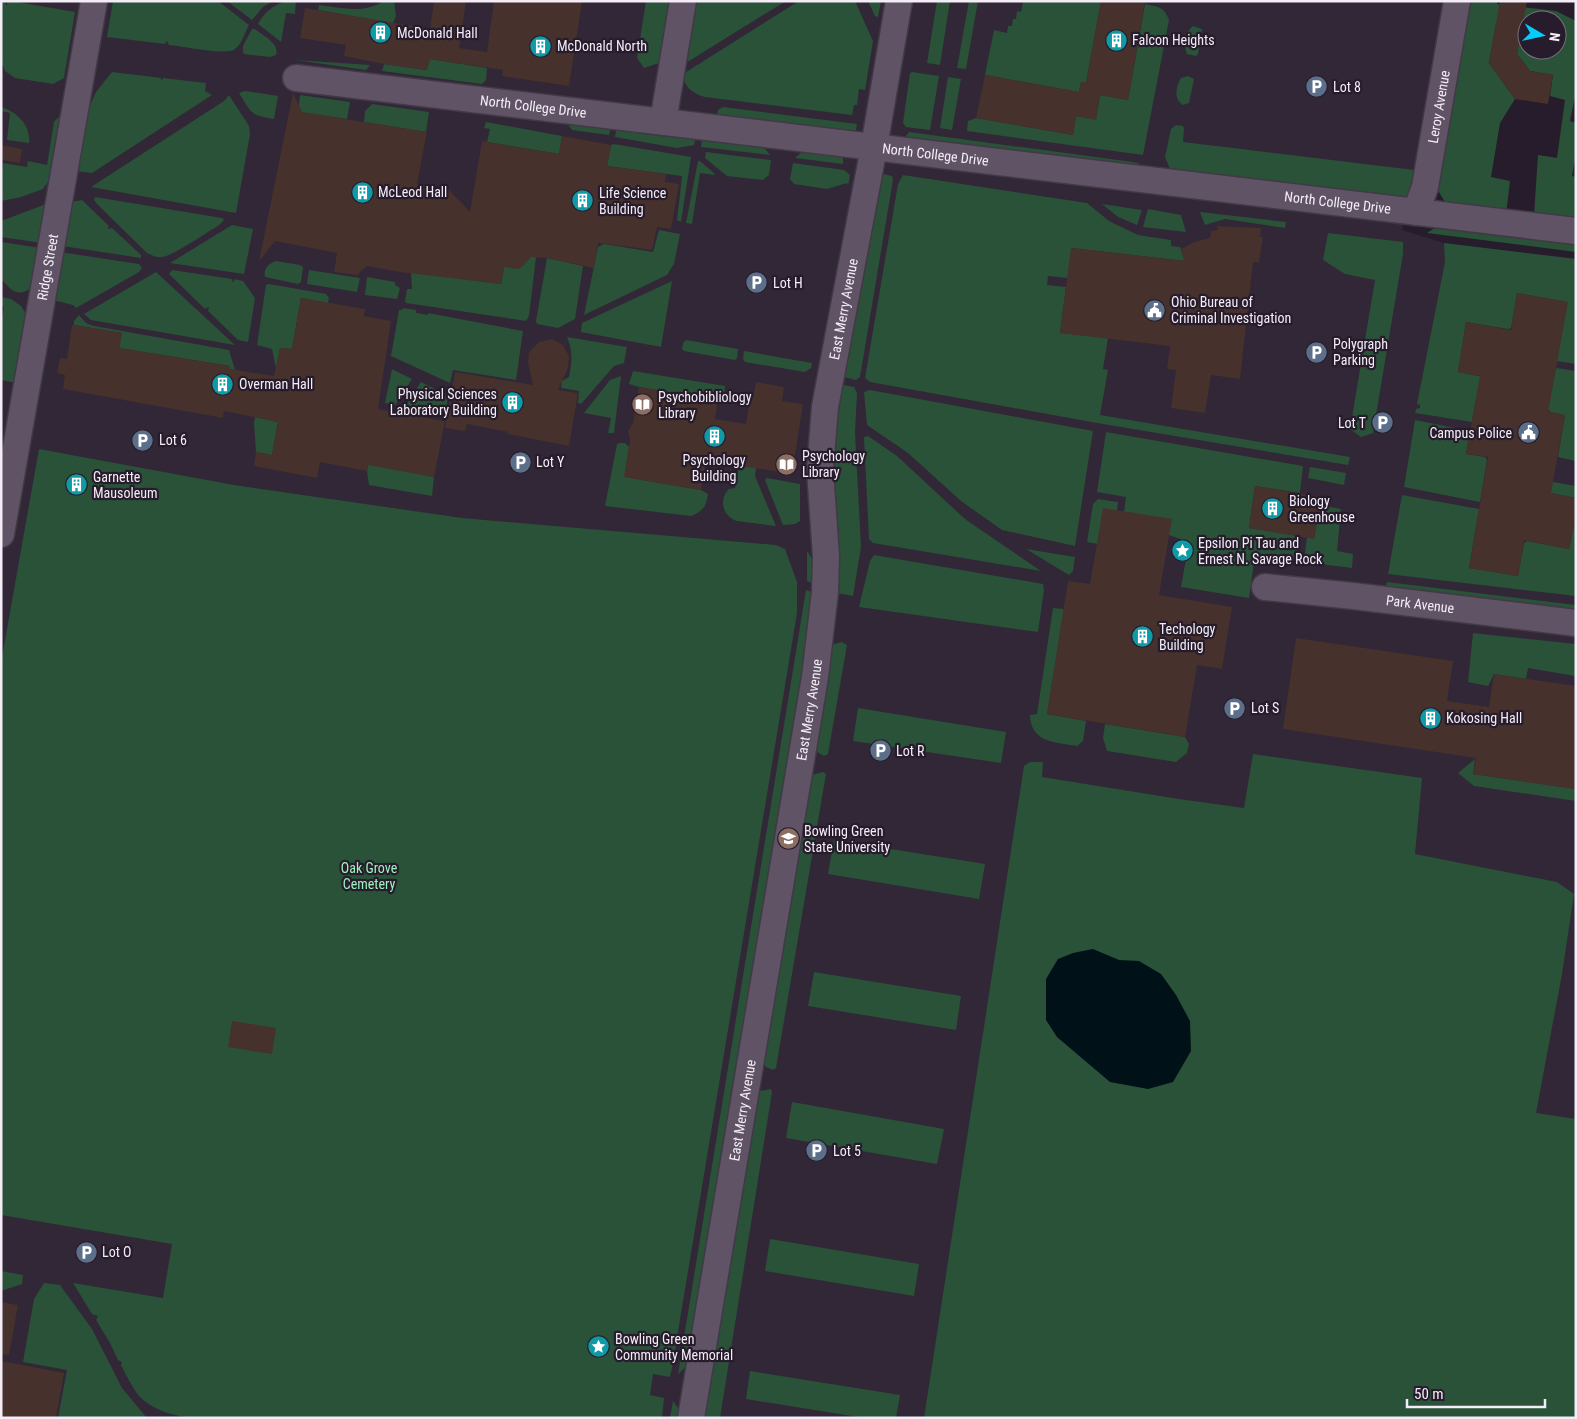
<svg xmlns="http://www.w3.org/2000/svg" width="1577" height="1419" font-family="'Roboto Condensed',sans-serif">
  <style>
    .education { fill: #312736 }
    .green { fill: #295239; fill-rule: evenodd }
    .water { fill: #001218 }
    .building { fill: #46312c }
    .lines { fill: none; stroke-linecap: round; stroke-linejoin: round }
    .minor-casing { stroke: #413945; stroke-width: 29 }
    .minor { stroke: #5f5365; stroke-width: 26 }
    .labels { text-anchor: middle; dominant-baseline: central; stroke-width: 4.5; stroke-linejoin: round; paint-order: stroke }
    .poi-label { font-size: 14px; fill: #f4edf7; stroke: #261c2b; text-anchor: start }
    .street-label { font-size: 14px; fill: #f4edf7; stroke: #261c2b }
    .park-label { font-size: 14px; fill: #9df3bc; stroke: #261c2b }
  </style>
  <rect width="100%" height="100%" fill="#261c2b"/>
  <path class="education" d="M 1,1 L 1446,1 L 1416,170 L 1402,230 L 1444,243 L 1576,259 L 1576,1418 L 1,1418 Z"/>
  <path class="green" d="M 1,1 L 5,1 L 6,6 L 8,1 L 12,1 L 75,12 L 64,78 L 53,84 L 15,78 L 5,71 L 1,61 Z
    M 113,1 L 218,1 L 249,25 C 245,32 242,44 235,49 C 226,56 182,46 169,45 L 167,41 L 165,44 L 107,37 Z
    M 227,1 L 273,1 L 263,7 L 252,20 Z
    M 286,1 L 296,1 L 295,14 L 286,13 L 281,42 L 258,24 C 264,12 274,5 286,1 Z
    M 384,1 L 394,1 L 396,16 L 393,23 L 318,10 L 319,5 C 341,8 364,14 384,1 Z
    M 646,1 L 674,1 L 665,49 L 659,63 L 644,68 L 637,58 Z
    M 694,1 L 786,1 L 689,61 L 685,60 Z
    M 799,1 L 855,1 L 873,41 L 865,90 L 859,89 L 857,105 L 854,105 L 852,115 L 705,97 C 693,94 683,86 683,74 Z
    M 868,1 L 881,1 L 878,17 L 875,16 Z
    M 937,1 L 950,1 L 940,65 L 927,63 Z
    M 969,1 L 978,1 L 966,69 L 957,68 Z
    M 1021,1 L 1101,1 L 1086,83 L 1081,82 L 1079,92 L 985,75 L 994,30 L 1007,33 L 1008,26 L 1012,26 L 1013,19 L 1016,19 L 1017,11 L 1021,12 L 1023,2 Z
    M 1467,1 L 1497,1 L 1497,4 L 1556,11 L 1576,21 L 1576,91 L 1570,121 L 1576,123 L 1576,152 L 1572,176 L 1576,177 L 1576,217 L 1558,218 L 1534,215 L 1538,155 L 1557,158 L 1565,100 L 1550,96 L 1553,75 L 1530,71 L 1517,54 L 1521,28 L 1496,24 L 1489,63 L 1515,99 L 1500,123 L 1491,177 L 1510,181 L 1506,215 L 1448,207 L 1437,189 ZM 1527,20 L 1557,20 L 1557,50 L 1527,50 Z
    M 1145,4 C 1158,7 1164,6 1169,20 L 1143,155 L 967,131 L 968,121 L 976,118 L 1073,135 L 1076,116 L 1096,119 L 1100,95 L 1128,100 Z
    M 1193,26 L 1202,29 L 1198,54 L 1196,56 L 1187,54 C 1183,46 1186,31 1193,26 Z
    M 252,29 L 255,29 C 263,36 280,43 276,55 L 270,57 L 244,54 L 243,52 L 243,46 Z
    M 430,59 L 487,68 L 486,80 L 482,84 L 382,71 L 384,64 L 426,70 Z
    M 295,60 L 370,65 L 366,70 Z
    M 112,72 L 161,78 L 161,81 L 163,78 L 206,83 L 205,91 L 212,95 L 92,173 L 76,171 L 87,112 L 96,92 Z
    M 912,72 L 939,76 L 930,130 L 906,127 L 903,123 L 910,73 Z
    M 1188,76 L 1194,79 L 1189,103 L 1183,105 C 1173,99 1176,87 1181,78 Z
    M 948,77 L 961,79 L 952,130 L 940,128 Z
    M 245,91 L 278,96 L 274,119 C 249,115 252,113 239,93 Z
    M 229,95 L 249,126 L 250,134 L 236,213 L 91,187 L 224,101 Z
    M 300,95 L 350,102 L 347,119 L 298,112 Z
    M 372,104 L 429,112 L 426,132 L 364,122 L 365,111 Z
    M 1,107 C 17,112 31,125 29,143 L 7,140 L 10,113 L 1,111 Z
    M 723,107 L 857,124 L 855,135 L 717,118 L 718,110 Z
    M 66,109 L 51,177 L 43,189 L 21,197 L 1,201 L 1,177 L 3,163 L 27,167 L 28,161 L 47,165 L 54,122 Z
    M 570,121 L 611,125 L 609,135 L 572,130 L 569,126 Z
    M 486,122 L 562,136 L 559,154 L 487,142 L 490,129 L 484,128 Z
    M 617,125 L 696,135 L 694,145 L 677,148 L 615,137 Z
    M 1176,125 L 1183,126 L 1184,128 L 1183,142 L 1414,170 L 1411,192 L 1402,201 L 1170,169 L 1165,157 L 1171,129 Z
    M 909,132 L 1140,163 L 1133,165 L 909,138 L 906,136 Z
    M 702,138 L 764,147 L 770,155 L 701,147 Z
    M 614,144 L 691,157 L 681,222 L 677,220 L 682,176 L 607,166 L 611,145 Z
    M 706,152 L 771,160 L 769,175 L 763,180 L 727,176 L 705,158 Z
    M 802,152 L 843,155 L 843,164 L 795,158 Z
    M 698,161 L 700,161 L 716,175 L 700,173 L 692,224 L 686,223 Z
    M 793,163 L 844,170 L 850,175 L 848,185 L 847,183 L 827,189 L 794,184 L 790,179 Z
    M 884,174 L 892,176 L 893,180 L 860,377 L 856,380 L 844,377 L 880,178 Z
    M 903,175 L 1087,203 L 1109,221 L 1138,235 L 1171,240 L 1171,246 L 1180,247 L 1185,261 L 1072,248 L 1068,278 L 1048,276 L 1047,285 L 1066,287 L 1060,333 L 1108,338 L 1103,369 L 1108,370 L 1100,415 L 1350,457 L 1348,465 L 1097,423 L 870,382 L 865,378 L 898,184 Z
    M 95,197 L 222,218 L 224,220 L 218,226 C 207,232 173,256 162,257 C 156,258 152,255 147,253 L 97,204 L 94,200 Z
    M 82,200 L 109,226 L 108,228 L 108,229 L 112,228 L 141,255 L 141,258 L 62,246 L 70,202 Z
    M 46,204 L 42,243 L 1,237 L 1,221 Z
    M 1102,204 L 1142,210 L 1137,225 L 1118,217 Z
    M 1148,209 L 1181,215 L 1186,232 L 1143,227 Z
    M 1200,212 L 1286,222 L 1285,228 L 1225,219 L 1205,225 Z
    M 232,225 L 253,229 L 244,274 L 170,263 Z
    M 512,225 L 541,230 L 536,257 L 529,316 L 526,321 L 406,303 L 405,301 L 407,289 L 412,289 L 411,272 L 501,284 Z
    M 1436,227 L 1576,241 L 1576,252 L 1427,233 Z
    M 659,230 L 680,234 L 674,264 L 667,275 L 584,315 L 598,247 L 604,244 L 653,252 Z
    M 1328,233 L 1403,242 L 1403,254 L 1373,433 L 1361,437 L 1350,429 L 1375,280 L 1345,274 L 1323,260 Z
    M 1,242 L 41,248 L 33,287 C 16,298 13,291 1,279 Z
    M 1444,243 L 1576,259 L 1576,364 L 1557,361 L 1567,302 L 1517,293 L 1511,328 L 1508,329 L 1466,322 L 1458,372 L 1499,380 L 1476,399 L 1472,422 L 1415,413 L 1416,409 L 1420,408 L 1420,405 L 1417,404 L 1445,262 Z
    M 60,252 L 139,264 L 142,268 L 139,272 L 76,308 L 73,305 L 53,300 Z
    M 547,258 L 583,266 L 575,319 L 558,328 L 537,324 L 536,321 Z
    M 276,261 L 300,265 L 303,267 L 301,282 L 298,284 L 265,277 C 263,269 268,264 276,261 Z
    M 172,270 L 232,279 L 233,283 L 235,279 L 243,281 L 255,298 L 248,342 L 238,340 L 236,338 L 208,311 L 209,307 L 205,309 L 169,274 Z
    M 309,270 L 360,278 L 357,292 L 307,284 Z
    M 156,272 L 235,345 L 91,320 L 84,314 Z
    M 367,277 L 395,282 L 395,285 L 400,288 L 397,299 L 365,295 Z
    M 672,281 L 661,347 L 581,332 L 582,323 Z
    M 269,284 L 326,294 L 329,298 L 328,303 L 301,298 L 292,349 L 280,348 L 276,368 L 272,349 L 257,345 L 266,285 Z
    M 1,297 L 11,299 L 21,306 L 28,317 L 22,384 L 1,380 L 1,323 L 4,307 L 1,306 Z
    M 403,308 L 416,310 L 416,313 L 428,315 L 428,313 L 523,331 L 516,380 L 453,370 L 450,383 L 391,356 L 399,310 L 402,310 Z
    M 79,315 L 86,323 L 94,326 L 229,350 L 235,370 L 230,369 L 230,366 L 119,348 L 122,333 L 74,325 L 74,321 Z
    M 567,337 L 627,347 L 624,363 L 614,366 L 581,404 L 578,403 L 579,391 L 561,388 L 562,381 L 569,377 C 572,362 573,351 567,337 Z
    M 686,340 L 738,349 L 737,358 L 735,360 L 684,351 L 682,349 L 683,343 Z
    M 744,351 L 812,363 L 811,368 L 805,372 L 745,362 L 743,359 Z
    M 1556,368 L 1576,371 L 1576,461 L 1558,457 L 1565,415 L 1550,412 L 1548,409 Z
    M 392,369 L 412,379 L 395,405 L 385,403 Z
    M 633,371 L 725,386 L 723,401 L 639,387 L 629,384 Z
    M 621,376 L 614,433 L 608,433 L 611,418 L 584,413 L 610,380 Z
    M 421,382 L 448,396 L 445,415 L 404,408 Z
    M 843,385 L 854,387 L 857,393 L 855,432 L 861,547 L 853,596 L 837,593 L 839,538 L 834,474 L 834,447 L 836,423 Z
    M 870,390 L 1093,431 L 1075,546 L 1002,530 L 961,501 L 908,453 L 867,425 L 864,392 Z
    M 255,417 L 278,422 L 272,455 L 256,452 L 254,423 Z
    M 1415,420 L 1470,431 L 1466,454 L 1485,457 L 1487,460 L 1480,502 L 1404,487 Z
    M 1106,432 L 1303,466 L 1300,493 L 1255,486 L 1249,528 L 1300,536 L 1296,561 L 1255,555 L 1249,598 L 1181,587 L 1189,542 L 1169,535 L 1124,512 L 1126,497 L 1097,492 Z
    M 374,433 L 387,468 L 434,477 L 432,496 L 369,485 L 367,471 Z
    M 868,436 L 897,456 L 965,519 L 1041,571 L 873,543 L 869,539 L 864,437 Z
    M 620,443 L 625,443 L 629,447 L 625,477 L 701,490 L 708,494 C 706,507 703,511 691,516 L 605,506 L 617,444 Z
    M 39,449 L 234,485 L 462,518 L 776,545 L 785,549 L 797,582 L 797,613 L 672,1368 L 670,1377 L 653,1374 L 650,1395 L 664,1398 L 662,1418 L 190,1418 C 172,1415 152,1410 139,1396 C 132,1387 126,1375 121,1365 L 122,1362 L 118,1360 L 110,1343 L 96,1320 L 98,1316 L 92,1314 L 73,1283 L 163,1298 L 172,1244 L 1,1215 L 1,663 Z
    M 739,465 L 756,468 L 755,476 L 776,526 L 737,521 C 723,517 718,499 729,489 L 735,488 Z
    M 1310,467 L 1346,473 L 1344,485 L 1308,478 Z
    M 767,478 L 800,484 L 800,521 L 795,524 L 783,525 L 765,480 Z
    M 1536,479 L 1576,486 L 1576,498 L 1536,490 Z
    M 1402,495 L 1479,509 L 1469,568 L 1518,576 L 1524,543 L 1527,541 L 1569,549 L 1576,516 L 1576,596 L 1388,574 Z
    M 1098,499 L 1118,502 L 1117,510 L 1098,544 L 1087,542 L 1093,504 Z
    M 1320,505 L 1341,509 L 1337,551 L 1353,554 L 1352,568 L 1304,562 L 1307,537 L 1314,538 Z
    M 1026,549 L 1075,557 L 1073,571 L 1069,575 Z
    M 807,551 L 815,563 L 816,584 L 807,581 Z
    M 874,555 L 1043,584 L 1044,590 L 1038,632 L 859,607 L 870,561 Z
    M 1387,582 L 1576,605 L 1576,613 L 1385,590 Z
    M 806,590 L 817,594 L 689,1364 L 678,1374 Z
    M 1053,608 L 1064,609 L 1047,714 L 1086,721 L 1083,741 L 1077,746 C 1055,742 1031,743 1030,715 L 1037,714 Z
    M 1473,633 L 1576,644 L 1575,676 L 1528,668 L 1526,679 L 1494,674 L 1488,686 L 1468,682 Z
    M 842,642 L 847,645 L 828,754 L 824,756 L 817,752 L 813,743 L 828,651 L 834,644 Z
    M 858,708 L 1006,732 L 1001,763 L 853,741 Z
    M 1105,724 L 1185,737 L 1189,744 L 1187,753 L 1176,762 L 1107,751 L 1103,738 Z
    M 1253,754 L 1422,778 L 1415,854 L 1557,882 L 1574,894 L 1562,974 L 1536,1113 L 1576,1119 L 1576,1418 L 924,1418 L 1024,766 L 1030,762 L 1043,762 L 1042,777 L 1179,799 L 1244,808 Z
    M 1475,759 L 1473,774 L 1576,789 L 1576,801 L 1474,786 L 1458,773 Z
    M 823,772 L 826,774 L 776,1068 L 773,1070 L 766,1067 L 761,1057 L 812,775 Z
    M 834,840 L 985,864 L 979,899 L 828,874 Z
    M 814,972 L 961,996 L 956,1030 L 808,1006 Z
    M 771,1089 L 772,1092 L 720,1418 L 701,1418 L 752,1099 L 760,1091 Z
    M 792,1102 L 944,1129 L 937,1164 L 786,1138 Z
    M 770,1239 L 919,1264 L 914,1296 L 765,1271 Z
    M 1,1271 L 23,1275 L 22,1284 L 1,1291 Z
    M 44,1283 L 60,1285 L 92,1329 L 122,1388 L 147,1418 L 58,1418 L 67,1370 L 23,1362 L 34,1299 Z
    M 750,1371 L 900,1395 L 896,1418 L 864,1418 L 746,1399 Z
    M 673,1401 L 678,1408 L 680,1418 L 670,1418 Z"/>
  <path class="water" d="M 1093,949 L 1119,960 L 1139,961 L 1161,974 L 1176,995 L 1190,1021 L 1191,1051 L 1173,1082 L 1148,1089 L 1110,1082 L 1057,1037 L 1046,1020 L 1046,979 L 1058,959 L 1073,953 Z"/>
  <path class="building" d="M 434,1 L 466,1 L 459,48 L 487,52 L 494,1 L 582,1 L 569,86 L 502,76 L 503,70 L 430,59 L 427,70 L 384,64 L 344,56 L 346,45 L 300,38 L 305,8 L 430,29 Z
    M 1101,1 L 1145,1 L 1128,100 L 1100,95 L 1096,120 L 1076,116 L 1073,135 L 976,118 L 985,75 L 1079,92 L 1081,82 L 1086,83 Z
    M 1500,1 L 1527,1 L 1517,54 L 1530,71 L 1553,75 L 1548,104 L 1515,99 L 1489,63 Z
    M 293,93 L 302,112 L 427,132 L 417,184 L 448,189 L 470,212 L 482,141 L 559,154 L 562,136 L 611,145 L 607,166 L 666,174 L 665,182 L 679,184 L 671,229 L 657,227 L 652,250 L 598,243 L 594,268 L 547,258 L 531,257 L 522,267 L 518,269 L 504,267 L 501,284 L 400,272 L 367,266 L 357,275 L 334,272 L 337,253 L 275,241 L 259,261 Z
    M 1,145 L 22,149 L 20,163 L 1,160 Z
    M 1217,226 L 1261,228 L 1260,237 L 1263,237 L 1259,262 L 1253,262 L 1240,379 L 1211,375 L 1205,413 L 1171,408 L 1176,370 L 1167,369 L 1170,346 L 1060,333 L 1071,248 L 1184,261 L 1181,249 L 1194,242 L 1210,238 L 1211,231 L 1218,230 Z
    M 1517,293 L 1568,302 L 1548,412 L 1565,415 L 1551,493 L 1576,498 L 1576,516 L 1569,549 L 1524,540 L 1518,576 L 1469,568 L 1488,457 L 1466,454 L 1480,376 L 1458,372 L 1466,322 L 1511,330 Z
    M 301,298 L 365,309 L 364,316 L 391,321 L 378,409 L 445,421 L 434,477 L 368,465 L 367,471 L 320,462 L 317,478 L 254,466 L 256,452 L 272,455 L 278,422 L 224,411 L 223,418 L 63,389 L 65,375 L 57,373 L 60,358 L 67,359 L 72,325 L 122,333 L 119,348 L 230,366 L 230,369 L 274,376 L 280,348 L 292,349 Z
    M 552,339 L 563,345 L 569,356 L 568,368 L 558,390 L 578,393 L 569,446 L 508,434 L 508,432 L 467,424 L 465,431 L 445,428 L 455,372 L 533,385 L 528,363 L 529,352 L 539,342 Z
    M 756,382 L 784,387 L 782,401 L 803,404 L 792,474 L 706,460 L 701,490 L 624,477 L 630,440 L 628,431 L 633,423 L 639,387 L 718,400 L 715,419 L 746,424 L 750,398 L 753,398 Z
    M 1255,486 L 1321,497 L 1314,539 L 1249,528 Z
    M 1103,508 L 1172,519 L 1159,595 L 1232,607 L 1222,669 L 1197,665 L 1185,737 L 1047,714 L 1068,581 L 1090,584 Z
    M 1296,638 L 1453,661 L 1447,701 L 1489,707 L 1494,674 L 1576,686 L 1576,789 L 1473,774 L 1476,758 L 1283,729 Z
    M 232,1021 L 276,1028 L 272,1054 L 228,1047 Z
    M 1,1302 L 18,1305 L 9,1355 L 1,1354 Z
    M 1,1361 L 64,1373 L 56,1418 L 1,1418 Z"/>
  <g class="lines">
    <defs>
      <g id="minor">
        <path id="s1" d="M 296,78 L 1576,231"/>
        <path d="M 663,122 L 683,1"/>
        <path id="s2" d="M 1416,212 L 1425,187 L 1457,1"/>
        <path id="s3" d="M 1,534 L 94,1"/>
        <path id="s4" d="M 1265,587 L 1353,596 L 1576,623"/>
        <path id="s5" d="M 691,1418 L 815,677 L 825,592 L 826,556 L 820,470 L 825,407 L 874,147 L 899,1"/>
      </g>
    </defs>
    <use href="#minor" class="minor-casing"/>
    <use href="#minor" class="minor"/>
  </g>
  <defs>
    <symbol id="building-disc" viewBox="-11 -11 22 22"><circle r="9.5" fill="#0f9aa8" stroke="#261c2b"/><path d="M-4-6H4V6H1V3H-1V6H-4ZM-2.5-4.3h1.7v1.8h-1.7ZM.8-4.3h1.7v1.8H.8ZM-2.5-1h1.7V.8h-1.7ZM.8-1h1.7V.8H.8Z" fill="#fff"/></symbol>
    <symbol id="parking-disc" viewBox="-11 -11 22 22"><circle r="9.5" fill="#5c6f8a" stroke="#261c2b"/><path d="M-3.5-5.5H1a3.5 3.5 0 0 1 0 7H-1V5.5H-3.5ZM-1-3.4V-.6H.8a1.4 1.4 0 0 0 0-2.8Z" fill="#fff"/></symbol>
    <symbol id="civic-disc" viewBox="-11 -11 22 22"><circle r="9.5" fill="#5c6f8a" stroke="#261c2b"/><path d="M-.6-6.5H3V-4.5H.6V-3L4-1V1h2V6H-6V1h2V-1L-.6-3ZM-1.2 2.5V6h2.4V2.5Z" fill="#fff"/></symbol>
    <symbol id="library-disc" viewBox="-11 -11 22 22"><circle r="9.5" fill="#8d6e63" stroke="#261c2b"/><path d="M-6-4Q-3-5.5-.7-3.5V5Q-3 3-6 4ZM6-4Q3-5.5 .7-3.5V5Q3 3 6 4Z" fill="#fff"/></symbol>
    <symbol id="sight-disc" viewBox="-11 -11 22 22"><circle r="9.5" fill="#0f9aa8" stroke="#261c2b"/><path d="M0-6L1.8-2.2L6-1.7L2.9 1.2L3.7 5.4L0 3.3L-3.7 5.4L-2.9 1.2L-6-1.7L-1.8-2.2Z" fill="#fff"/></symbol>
    <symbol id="university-disc" viewBox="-11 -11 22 22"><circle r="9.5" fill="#8d6e63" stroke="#261c2b"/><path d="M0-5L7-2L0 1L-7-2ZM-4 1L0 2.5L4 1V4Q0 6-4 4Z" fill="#fff"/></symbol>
  </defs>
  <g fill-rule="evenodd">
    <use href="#building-disc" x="368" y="20" width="25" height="25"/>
    <use href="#building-disc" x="1104" y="28" width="25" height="25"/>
    <use href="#building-disc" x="528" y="34" width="25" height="25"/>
    <use href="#parking-disc" x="1304" y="74" width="25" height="25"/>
    <use href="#building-disc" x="350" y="180" width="25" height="25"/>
    <use href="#building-disc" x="570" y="188" width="25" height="25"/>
    <use href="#parking-disc" x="744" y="270" width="25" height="25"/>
    <use href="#civic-disc" x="1142" y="298" width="25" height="25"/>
    <use href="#parking-disc" x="1304" y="340" width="25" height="25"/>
    <use href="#building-disc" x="210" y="372" width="25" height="25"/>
    <use href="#building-disc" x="500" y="390" width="25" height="25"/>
    <use href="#library-disc" x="630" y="392" width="25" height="25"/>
    <use href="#parking-disc" x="1370" y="410" width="25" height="25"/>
    <use href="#civic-disc" x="1516" y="420" width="25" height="25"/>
    <use href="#building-disc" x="702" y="424" width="25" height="25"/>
    <use href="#parking-disc" x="130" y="428" width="25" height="25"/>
    <use href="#parking-disc" x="508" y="450" width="25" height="25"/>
    <use href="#library-disc" x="774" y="452" width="25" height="25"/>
    <use href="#building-disc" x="64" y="472" width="25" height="25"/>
    <use href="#building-disc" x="1260" y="496" width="25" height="25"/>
    <use href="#sight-disc" x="1170" y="538" width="25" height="25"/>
    <use href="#building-disc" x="1130" y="624" width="25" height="25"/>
    <use href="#parking-disc" x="1222" y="696" width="25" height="25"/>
    <use href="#building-disc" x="1418" y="706" width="25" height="25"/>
    <use href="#parking-disc" x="868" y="738" width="25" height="25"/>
    <use href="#university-disc" x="776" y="826" width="25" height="25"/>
    <use href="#parking-disc" x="804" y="1138" width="25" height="25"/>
    <use href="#parking-disc" x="74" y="1240" width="25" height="25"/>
    <use href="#sight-disc" x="586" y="1334" width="25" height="25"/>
  </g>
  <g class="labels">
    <g class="poi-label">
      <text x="397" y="33">McDonald Hall</text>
      <text x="1132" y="40">Falcon Heights</text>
      <text x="557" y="46">McDonald North</text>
      <text x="1333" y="87">Lot 8</text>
      <text x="378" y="192">McLeod Hall</text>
      <text x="599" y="193">Life Science<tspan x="599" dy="16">Building</tspan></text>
      <text x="773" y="283">Lot H</text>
      <text x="1171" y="302">Ohio Bureau of<tspan x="1171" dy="16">Criminal Investigation</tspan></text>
      <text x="1333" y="344">Polygraph<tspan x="1333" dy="16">Parking</tspan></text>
      <text x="239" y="384">Overman Hall</text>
      <text x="497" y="394" text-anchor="end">Physical Sciences<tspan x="497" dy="16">Laboratory Building</tspan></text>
      <text x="658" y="397">Psychobibliology<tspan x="658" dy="16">Library</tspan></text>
      <text x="1366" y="423" text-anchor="end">Lot T</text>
      <text x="1512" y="433" text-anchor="end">Campus Police</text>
      <text x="159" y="440">Lot 6</text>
      <text x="802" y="456">Psychology<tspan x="802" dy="16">Library</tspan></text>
      <text x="714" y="460" text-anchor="middle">Psychology<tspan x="714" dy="16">Building</tspan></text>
      <text x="536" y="462">Lot Y</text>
      <text x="93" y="477">Garnette<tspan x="93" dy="16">Mausoleum</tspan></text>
      <text x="1289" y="501">Biology<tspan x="1289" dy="16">Greenhouse</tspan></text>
      <text x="1198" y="543">Epsilon Pi Tau and<tspan x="1198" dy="16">Ernest N. Savage Rock</tspan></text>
      <text x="1159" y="629">Techology<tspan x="1159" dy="16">Building</tspan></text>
      <text x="1251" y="708">Lot S</text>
      <text x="1446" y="718">Kokosing Hall</text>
      <text x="896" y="751">Lot R</text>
      <text x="804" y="831">Bowling Green<tspan x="804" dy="16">State University</tspan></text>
      <text x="833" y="1151">Lot 5</text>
      <text x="102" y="1252">Lot O</text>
      <text x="615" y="1339">Bowling Green<tspan x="615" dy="16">Community Memorial</tspan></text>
    </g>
    <g class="street-label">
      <text stroke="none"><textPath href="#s1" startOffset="239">North College Drive</textPath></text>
      <text stroke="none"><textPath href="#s2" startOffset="108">Leroy Avenue</textPath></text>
      <text stroke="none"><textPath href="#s1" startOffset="644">North College Drive</textPath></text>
      <text stroke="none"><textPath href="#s1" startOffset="1049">North College Drive</textPath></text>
      <text stroke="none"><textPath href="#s3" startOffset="271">Ridge Street</textPath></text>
      <text stroke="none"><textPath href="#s5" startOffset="1122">East Merry Avenue</textPath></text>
      <text stroke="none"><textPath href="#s4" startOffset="156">Park Avenue</textPath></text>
      <text stroke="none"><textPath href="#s5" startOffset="718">East Merry Avenue</textPath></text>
      <text stroke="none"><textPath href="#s5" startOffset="312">East Merry Avenue</textPath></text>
    </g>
    <g class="park-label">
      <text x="369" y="868">Oak Grove<tspan x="369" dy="16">Cemetery</tspan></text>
    </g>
  </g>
  <rect width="1577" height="1419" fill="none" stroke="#f4edf7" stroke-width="5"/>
  <g transform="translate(1542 35) rotate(99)"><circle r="24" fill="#261c2b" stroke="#78707d"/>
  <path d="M0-4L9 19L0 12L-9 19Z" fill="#05cbf9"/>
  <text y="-8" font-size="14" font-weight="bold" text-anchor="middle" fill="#f4edf7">N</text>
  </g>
  <path d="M1407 1399v8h138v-8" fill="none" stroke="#f4edf7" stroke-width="2.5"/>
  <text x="1414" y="1399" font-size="15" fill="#f4edf7" stroke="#261c2b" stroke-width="4" paint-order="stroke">50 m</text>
</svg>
